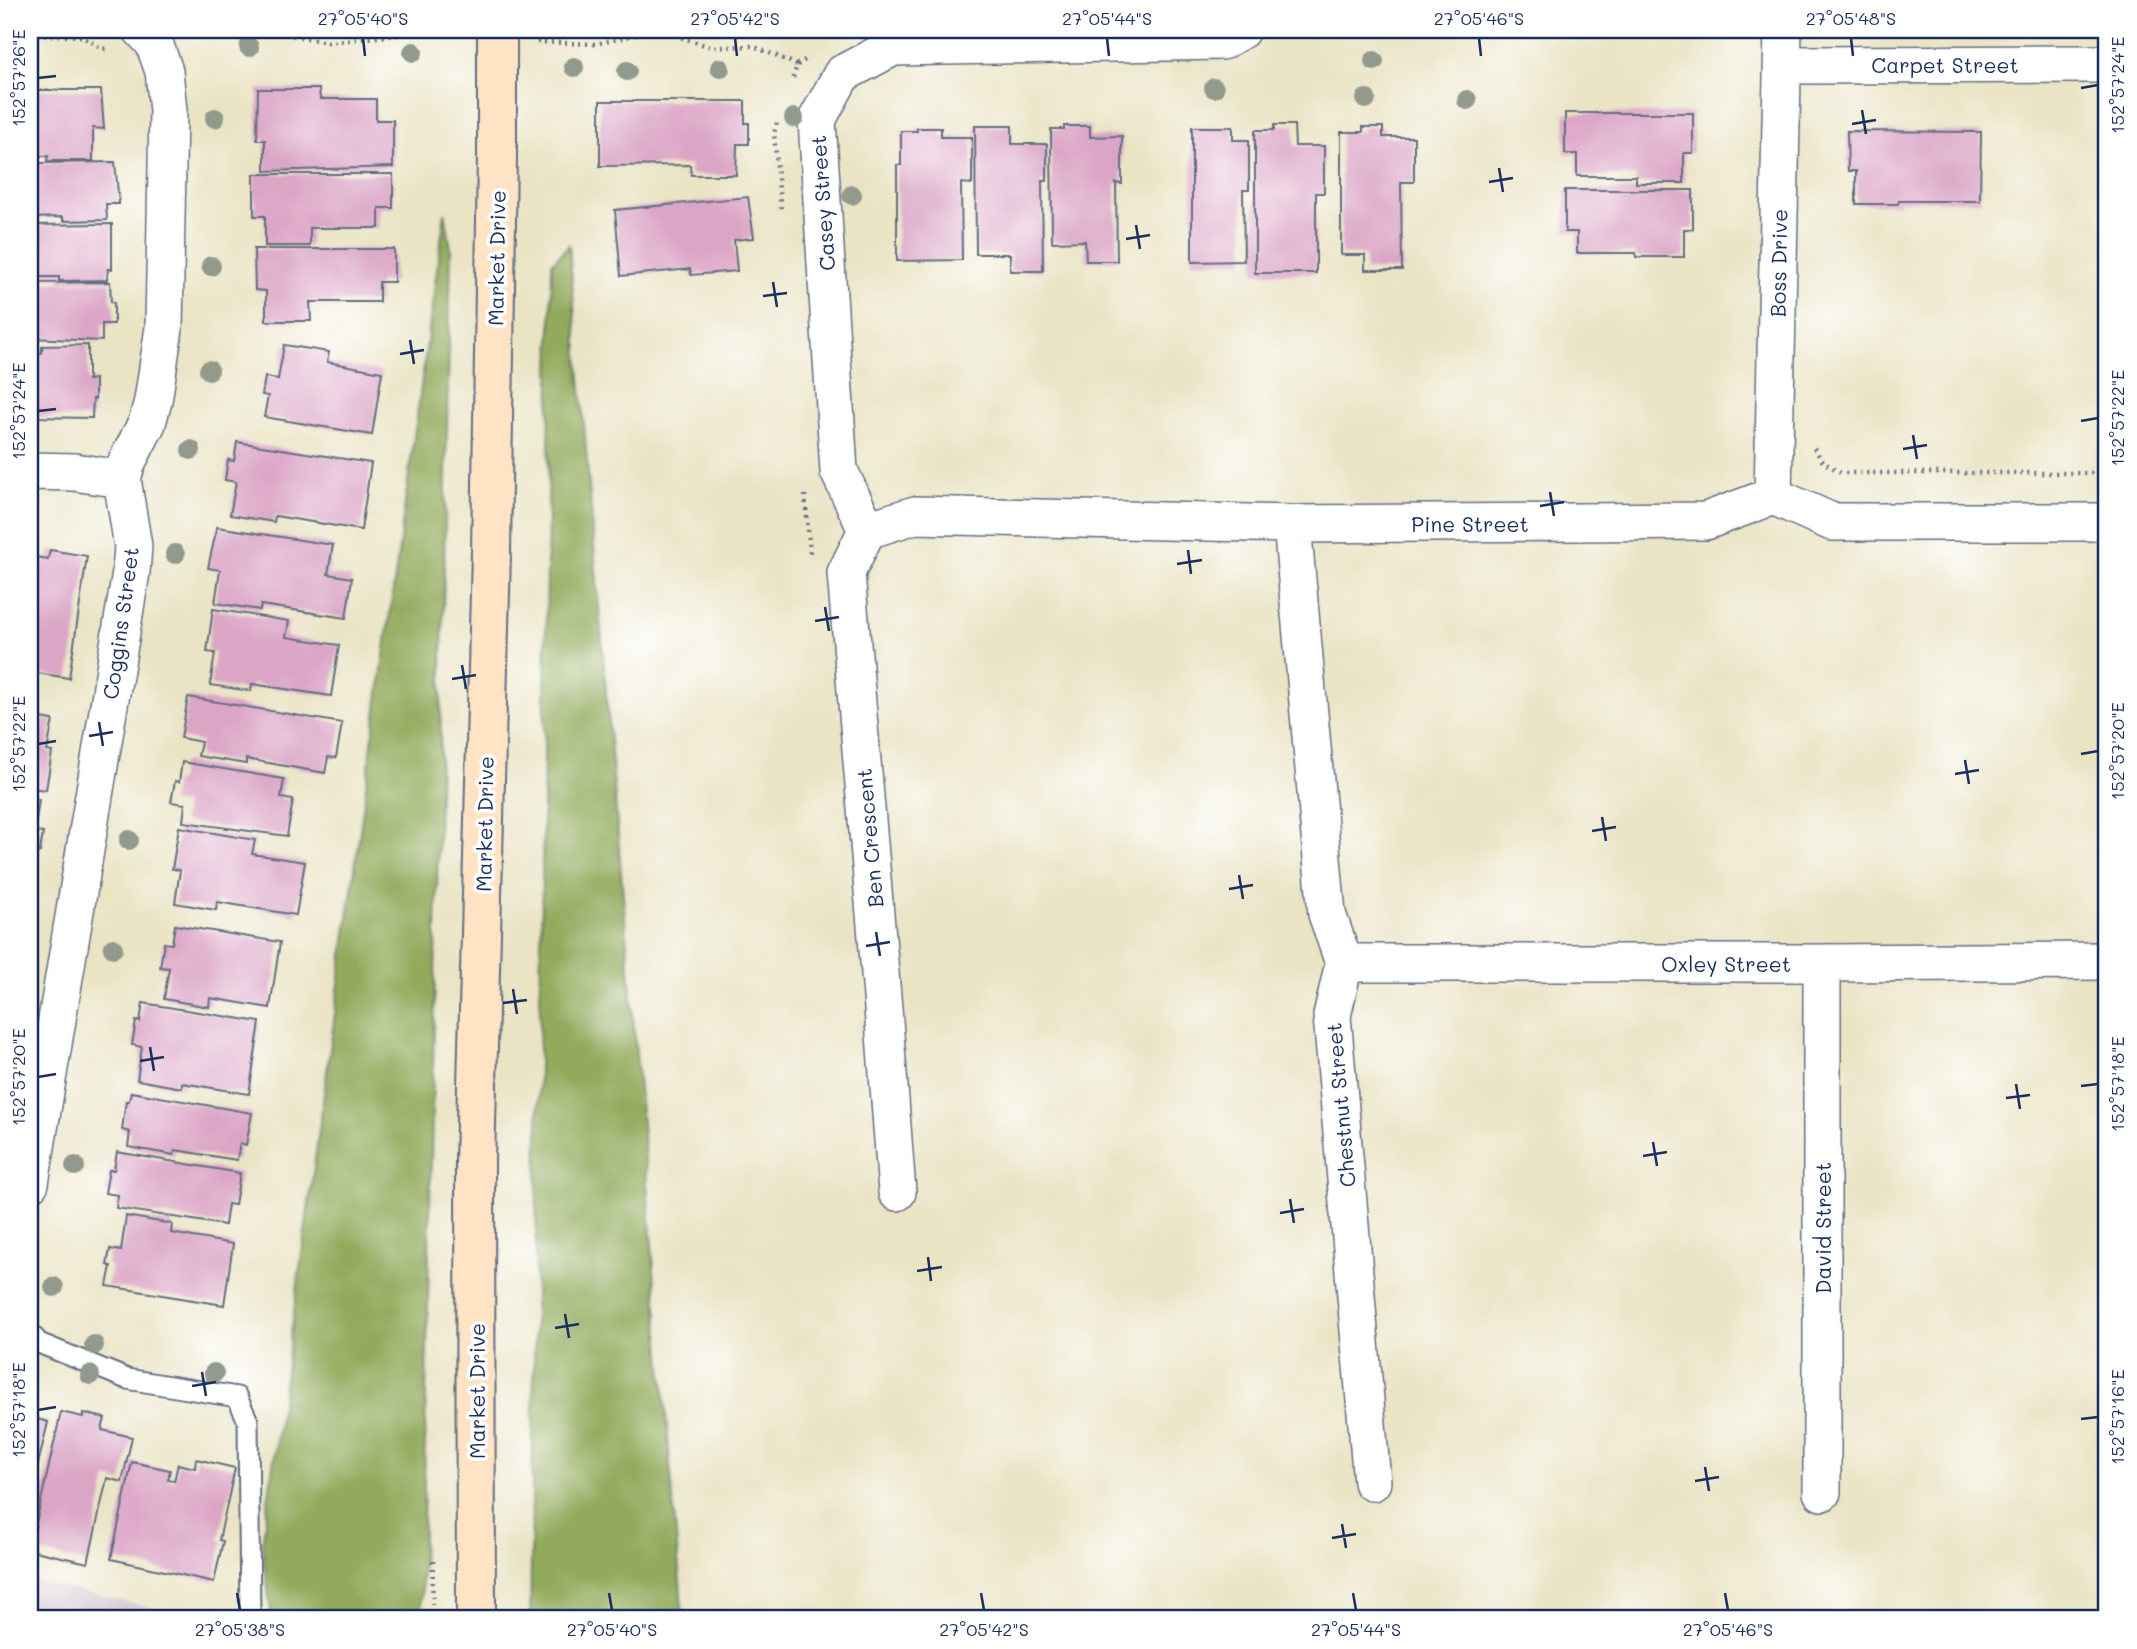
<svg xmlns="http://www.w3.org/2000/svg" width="2137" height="1649" font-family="Mali,sans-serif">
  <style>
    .industrial { fill: #d1bdcc }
    .forest { fill: #92aa5b; stroke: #566c5c; stroke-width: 2 }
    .building { fill: #dba5c6 }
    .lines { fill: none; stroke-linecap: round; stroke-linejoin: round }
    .lane-casing { stroke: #636e82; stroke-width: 23 }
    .street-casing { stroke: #636e82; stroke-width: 40 }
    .secondary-casing { stroke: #636e82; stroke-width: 42 }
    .path { stroke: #636e82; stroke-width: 4.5; stroke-dasharray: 2 5; stroke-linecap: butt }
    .lane { stroke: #fff; stroke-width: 19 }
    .street { stroke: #fff; stroke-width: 37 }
    .secondary { stroke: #fee4c5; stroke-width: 38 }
    .tree { fill: #92998d }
    .ticks { fill: none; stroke: #1b2f5e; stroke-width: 2.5 }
    .labels { text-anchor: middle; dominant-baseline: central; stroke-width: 7; stroke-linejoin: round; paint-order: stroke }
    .street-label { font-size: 21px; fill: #1b2f5e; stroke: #fff }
    .neatline { fill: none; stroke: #1b2f5e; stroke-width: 2.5 }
    .ticks-label { font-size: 18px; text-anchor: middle; fill: #1b2f5e }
  </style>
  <rect width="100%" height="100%" fill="#fff"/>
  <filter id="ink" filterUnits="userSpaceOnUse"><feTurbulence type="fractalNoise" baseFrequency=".0143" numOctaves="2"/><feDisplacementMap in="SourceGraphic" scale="14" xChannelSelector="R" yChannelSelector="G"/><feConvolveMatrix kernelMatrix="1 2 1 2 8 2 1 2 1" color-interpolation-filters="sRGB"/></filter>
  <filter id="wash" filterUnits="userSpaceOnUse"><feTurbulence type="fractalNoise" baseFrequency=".00686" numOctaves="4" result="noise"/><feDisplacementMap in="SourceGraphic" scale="28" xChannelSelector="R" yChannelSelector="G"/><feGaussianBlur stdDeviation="1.57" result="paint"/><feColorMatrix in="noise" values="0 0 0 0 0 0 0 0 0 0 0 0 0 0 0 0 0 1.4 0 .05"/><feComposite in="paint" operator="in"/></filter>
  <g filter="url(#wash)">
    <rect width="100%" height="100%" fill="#eae4c5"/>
    <path class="industrial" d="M 30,1580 L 201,1619 L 30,1619 Z"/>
    <path class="forest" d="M 445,212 L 451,249 L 421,1619 L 272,1619 L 262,1545 Z
      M 569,245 L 683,1619 L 530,1619 L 552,263 Z"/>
    <g id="blocks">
      <path class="building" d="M 258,89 L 319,89 L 320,99 L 376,99 L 376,120 L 393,120 L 393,167 L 265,171 L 265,140 L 257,140 Z
        M 30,90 L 101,90 L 104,129 L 93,128 L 93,161 L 47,161 L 48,156 L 30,156 Z
        M 600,101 L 745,101 L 745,123 L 749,123 L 749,144 L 737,144 L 736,175 L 691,175 L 690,165 L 600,166 Z
        M 1565,113 L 1693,113 L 1693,153 L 1684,153 L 1684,183 L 1636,183 L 1636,176 L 1577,176 L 1577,154 L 1565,154 Z
        M 1274,125 L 1294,125 L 1295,146 L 1324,146 L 1324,193 L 1316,193 L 1316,273 L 1255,273 L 1255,130 L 1274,130 Z
        M 975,126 L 1012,126 L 1012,144 L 1047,144 L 1047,181 L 1042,181 L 1043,271 L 1010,271 L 1010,254 L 976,254 Z
        M 1064,126 L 1090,126 L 1090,137 L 1122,136 L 1122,184 L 1116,183 L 1117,261 L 1086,261 L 1085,241 L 1052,242 L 1051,129 L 1064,129 Z
        M 1192,127 L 1233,127 L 1233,140 L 1249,140 L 1249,190 L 1243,190 L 1244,261 L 1192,262 Z
        M 1363,127 L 1383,127 L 1383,137 L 1414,137 L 1414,182 L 1401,182 L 1402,270 L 1365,270 L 1365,255 L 1341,255 L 1341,132 L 1363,132 Z
        M 917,128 L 941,128 L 941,137 L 972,137 L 972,184 L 961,183 L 962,260 L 897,261 L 897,165 L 901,165 L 901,131 L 917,131 Z
        M 1847,131 L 1981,132 L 1980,201 L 1899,201 L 1898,204 L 1856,204 L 1856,171 L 1848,171 Z
        M 115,162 L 119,204 L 106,204 L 107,220 L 63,221 L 63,217 L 30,218 L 30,163 Z
        M 254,174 L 393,174 L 393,208 L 379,208 L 379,228 L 310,228 L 310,246 L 265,246 L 265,216 L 254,216 Z
        M 1565,190 L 1693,190 L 1693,229 L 1684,229 L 1684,257 L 1636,257 L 1636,253 L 1577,253 L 1577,232 L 1565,232 Z
        M 748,197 L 754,238 L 734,240 L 737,271 L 691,275 L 690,269 L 621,276 L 615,210 Z
        M 112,224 L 112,269 L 108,269 L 107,280 L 59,281 L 59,277 L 30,277 L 30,225 Z
        M 254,249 L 394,249 L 394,282 L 379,282 L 379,302 L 310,302 L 311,321 L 266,321 L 266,291 L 255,290 Z
        M 110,282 L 111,302 L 114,303 L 114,324 L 102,324 L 102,341 L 30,338 L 30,283 Z
        M 88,345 L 88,380 L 95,379 L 95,399 L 93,399 L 92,418 L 30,417 L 30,353 L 42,353 L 42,346 Z
        M 284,345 L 329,352 L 327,362 L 382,372 L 372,435 L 264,417 L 268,396 L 262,395 L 265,377 L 278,379 Z
        M 237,442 L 371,463 L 361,530 L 275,516 L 274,522 L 230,515 L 236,482 L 225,480 L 228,460 L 234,461 Z
        M 217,527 L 333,545 L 328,574 L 352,578 L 346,618 L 261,605 L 260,610 L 215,603 L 220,570 L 208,568 Z
        M 50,550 L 87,556 L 69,678 L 30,672 L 30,556 L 48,559 Z
        M 213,609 L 289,621 L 286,637 L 339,645 L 331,696 L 252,684 L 251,691 L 210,685 L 215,653 L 207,652 Z
        M 188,697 L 342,723 L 336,758 L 328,757 L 325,773 L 246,759 L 246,764 L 198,756 L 201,742 L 181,738 Z
        M 30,716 L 53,720 L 47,751 L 52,752 L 46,790 L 30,788 Z
        M 182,762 L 284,779 L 281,798 L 293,800 L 287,836 L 183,822 L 185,804 L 171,802 L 175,781 L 179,782 Z
        M 30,798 L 39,800 L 34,832 L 43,833 L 40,852 L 36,852 L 33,870 L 30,870 Z
        M 179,827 L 255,840 L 252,854 L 305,862 L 296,915 L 217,902 L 216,910 L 175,903 L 180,870 L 172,869 Z
        M 175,925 L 280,942 L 270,1008 L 210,998 L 209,1007 L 164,999 L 169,968 L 160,967 L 164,943 L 172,944 Z
        M 143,1003 L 260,1022 L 249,1094 L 182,1083 L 182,1088 L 137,1080 L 142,1047 L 132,1045 L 136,1021 L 140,1022 Z
        M 131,1092 L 252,1113 L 246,1145 L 240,1143 L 237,1160 L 175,1150 L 174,1155 L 128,1147 L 130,1132 L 122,1130 L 126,1101 L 129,1101 Z
        M 117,1152 L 240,1173 L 235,1205 L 228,1204 L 225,1225 L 116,1208 L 118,1195 L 105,1193 L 109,1170 L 114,1170 Z
        M 126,1216 L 172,1224 L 171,1233 L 233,1244 L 224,1305 L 107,1286 L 111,1266 L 107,1265 L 110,1249 L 121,1251 Z
        M 61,1412 L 83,1417 L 83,1413 L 105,1418 L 102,1430 L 132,1437 L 122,1482 L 107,1478 L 88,1563 L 30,1550 Z
        M 30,1417 L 48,1422 L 31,1494 L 30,1493 Z
        M 196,1459 L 235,1468 L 219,1540 L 223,1541 L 214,1582 L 111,1559 L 132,1462 L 170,1470 L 168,1480 L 174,1481 L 178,1464 L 195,1468 Z"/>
    </g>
  </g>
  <g filter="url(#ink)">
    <use href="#blocks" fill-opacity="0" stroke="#636e82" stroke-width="2"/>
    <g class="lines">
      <defs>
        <path id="lane" d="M 30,1333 L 39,1343 L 127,1379 L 237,1397 L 248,1421 L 250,1619"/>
        <path id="street" d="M 1783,65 L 2107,64
          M 30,471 L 74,472 L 122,479
          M 1773,496 L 1783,30
          M 1292,524 L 1327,914 L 1344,963 L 1332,1016 L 1372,1482
          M 867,530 L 915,515 L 1292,524 L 1706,521 L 1773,496 L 1832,522 L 2107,522
          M 867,530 L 839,471 L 817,120 L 842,74 L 893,47 L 1222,41 L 1241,30
          M 867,530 L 846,573 L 883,1008 L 897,1192
          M 1344,963 L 1822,963 L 2107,961
          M 1822,963 L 1822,1492
          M 30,1183 L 131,572 L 133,546 L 122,479 L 127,462 L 147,423 L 153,401 L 164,328 L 168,111 L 164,71 L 154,43 L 142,30"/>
        <path id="secondary" d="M 476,1619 L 475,1162 L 491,553 L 497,154 L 497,30"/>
      </defs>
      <use href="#lane" class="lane-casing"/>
      <use href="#street" class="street-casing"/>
      <use href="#secondary" class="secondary-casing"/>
      <path class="path" d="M 265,30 L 327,42 L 449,30
        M 190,33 L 202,30
        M 30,35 L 81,36 L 103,49 L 109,48
        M 537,42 L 595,44 L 658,30 L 711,47 L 753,46 L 800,66
        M 793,78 L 797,65 L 805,60
        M 777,123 L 774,133 L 781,211
        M 1814,448 L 1823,462 L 1841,473 L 2107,473
        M 805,495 L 810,553
        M 432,1619 L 433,1561"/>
      <use href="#lane" class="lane"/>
      <use href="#street" class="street"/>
      <use href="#secondary" class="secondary"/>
    </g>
    <g class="tree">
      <circle cx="249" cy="47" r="10"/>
      <circle cx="413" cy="52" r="10"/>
      <circle cx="1374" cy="61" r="10"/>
      <circle cx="574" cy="67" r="10"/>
      <circle cx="720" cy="68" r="10"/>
      <circle cx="627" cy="71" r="10"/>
      <circle cx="1214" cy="88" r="10"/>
      <circle cx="1366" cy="99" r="10"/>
      <circle cx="1467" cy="100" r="10"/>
      <circle cx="215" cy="118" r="10"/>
      <circle cx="794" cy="118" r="10"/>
      <circle cx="852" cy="195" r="10"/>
      <circle cx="211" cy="266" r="10"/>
      <circle cx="209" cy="370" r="10"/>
      <circle cx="191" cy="450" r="10"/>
      <circle cx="175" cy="554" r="10"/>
      <circle cx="129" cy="840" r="10"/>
      <circle cx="113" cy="948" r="10"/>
      <circle cx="75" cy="1166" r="10"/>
      <circle cx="54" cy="1287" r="10"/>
      <circle cx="94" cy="1345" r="10"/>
      <circle cx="214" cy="1373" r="10"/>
      <circle cx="90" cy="1375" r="10"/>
    </g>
  </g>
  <path class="ticks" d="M 363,38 L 365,56M 735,38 L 737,56M 1107,38 L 1109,56M 1479,38 L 1481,56M 1851,38 L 1853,56M 38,78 L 56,76M 2081,88 L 2098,85M 1862,110 L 1866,134M 1852,124 L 1876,120M 1499,168 L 1503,192M 1489,182 L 1513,178M 1136,225 L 1140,249M 1126,239 L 1150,235M 773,282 L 777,307M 763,296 L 787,293M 410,340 L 414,364M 400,354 L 424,350M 38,411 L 56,409M 2081,421 L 2098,418M 1913,435 L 1917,459M 1903,449 L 1927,445M 1550,492 L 1554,516M 1540,506 L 1564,502M 1188,550 L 1191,574M 1177,564 L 1202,560M 825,607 L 829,631M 815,621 L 839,617M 462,665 L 466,689M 452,679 L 476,675M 99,722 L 103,746M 89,736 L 113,732M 38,744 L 56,741M 2081,754 L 2098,751M 1965,760 L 1969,784M 1955,774 L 1979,770M 1602,817 L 1606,841M 1592,831 L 1616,827M 1239,875 L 1243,899M 1229,889 L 1253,885M 876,932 L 880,956M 866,946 L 890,942M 513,989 L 517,1014M 503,1003 L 527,1000M 150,1047 L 154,1071M 140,1061 L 164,1057M 38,1077 L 56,1074M 2016,1084 L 2020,1109M 2081,1086 L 2098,1084M 2006,1098 L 2030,1095M 1653,1142 L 1657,1166M 1643,1156 L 1667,1152M 1290,1199 L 1294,1223M 1280,1213 L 1304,1209M 928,1257 L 931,1281M 917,1271 L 942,1267M 565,1314 L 569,1338M 555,1328 L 579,1324M 202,1372 L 206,1396M 192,1386 L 216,1382M 38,1410 L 56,1407M 2081,1419 L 2098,1417M 1705,1467 L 1709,1491M 1695,1481 L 1719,1477M 1342,1524 L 1346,1548M 1332,1538 L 1356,1534M 237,1593 L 240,1610M 609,1593 L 612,1610M 981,1593 L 984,1610M 1353,1593 L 1356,1610M 1725,1593 L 1728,1610"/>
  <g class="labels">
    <g class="street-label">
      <text x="1945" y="64">Carpet Street</text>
      <text transform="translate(822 203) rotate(-94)">Casey Street</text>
      <text transform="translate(496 258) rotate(-89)">Market Drive</text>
      <text transform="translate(1778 263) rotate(-89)">Boss Drive</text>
      <text x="1470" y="523">Pine Street</text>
      <text transform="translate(120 623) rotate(-82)">Coggins Street</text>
      <text transform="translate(484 824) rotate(-89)">Market Drive</text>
      <text transform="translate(869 838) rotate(-95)">Ben Crescent</text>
      <text x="1726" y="963">Oxley Street</text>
      <text transform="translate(1340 1105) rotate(-95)">Chestnut Street</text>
      <text transform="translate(1822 1228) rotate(-90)">David Street</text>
      <text transform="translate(476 1391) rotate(-90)">Market Drive</text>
    </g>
  </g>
  <rect width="2137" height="1649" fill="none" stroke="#fff" stroke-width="77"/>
  <rect x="38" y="38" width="2060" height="1572" class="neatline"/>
  <g class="ticks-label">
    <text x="363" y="25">27°05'40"S</text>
    <text x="735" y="25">27°05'42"S</text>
    <text x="1107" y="25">27°05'44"S</text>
    <text x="1479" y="25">27°05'46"S</text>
    <text x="1851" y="25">27°05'48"S</text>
    <text transform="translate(19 78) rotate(-90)" y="6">152°57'26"E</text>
    <text transform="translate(2118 85) rotate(-90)" y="6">152°57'24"E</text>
    <text transform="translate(19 411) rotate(-90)" y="6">152°57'24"E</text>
    <text transform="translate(2118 418) rotate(-90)" y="6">152°57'22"E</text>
    <text transform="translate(19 744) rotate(-90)" y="6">152°57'22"E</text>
    <text transform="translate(2118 751) rotate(-90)" y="6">152°57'20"E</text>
    <text transform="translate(19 1077) rotate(-90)" y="6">152°57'20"E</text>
    <text transform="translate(2118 1084) rotate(-90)" y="6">152°57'18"E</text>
    <text transform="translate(19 1410) rotate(-90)" y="6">152°57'18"E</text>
    <text transform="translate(2118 1417) rotate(-90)" y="6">152°57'16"E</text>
    <text x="240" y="1636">27°05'38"S</text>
    <text x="612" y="1636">27°05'40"S</text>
    <text x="984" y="1636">27°05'42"S</text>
    <text x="1356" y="1636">27°05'44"S</text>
    <text x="1728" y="1636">27°05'46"S</text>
  </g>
</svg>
